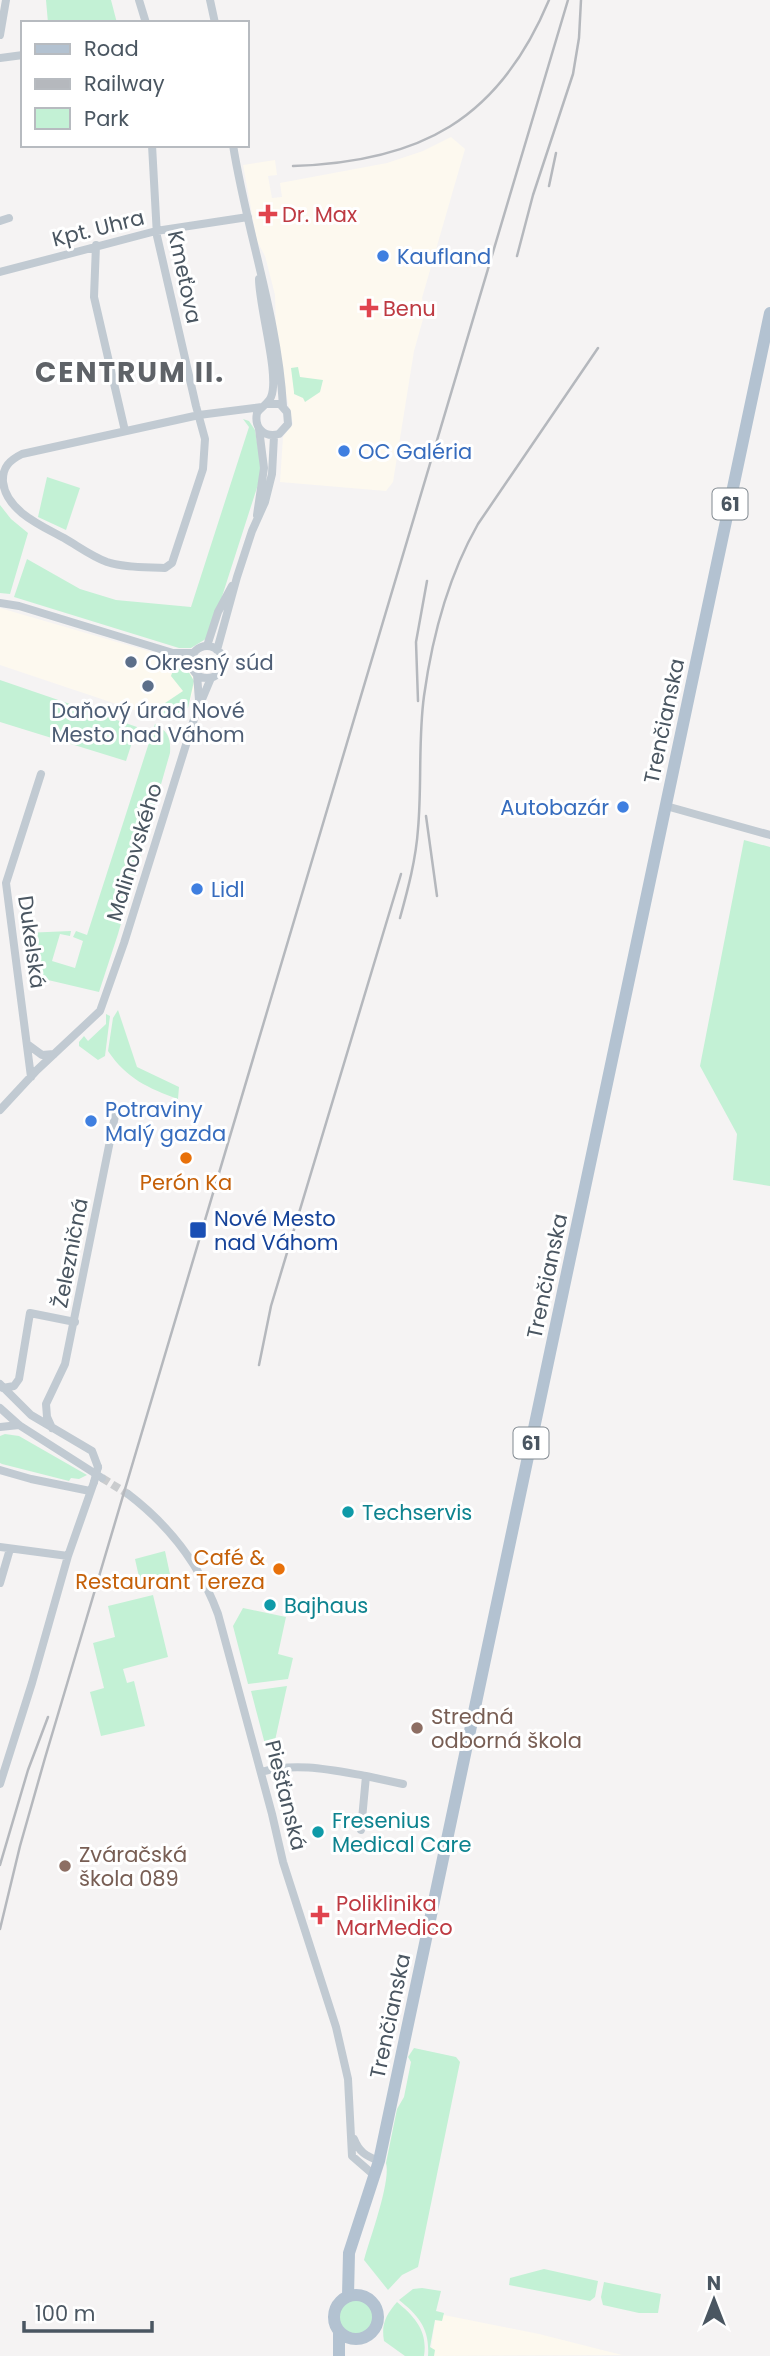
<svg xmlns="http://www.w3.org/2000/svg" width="770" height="2356" font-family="Poppins,sans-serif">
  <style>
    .commercial { fill: #fdf9ef }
    .green { fill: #c3f1d5 }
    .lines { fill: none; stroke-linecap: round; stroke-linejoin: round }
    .minor-tunnel { stroke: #caccce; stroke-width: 8; stroke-dasharray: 8 4; stroke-linecap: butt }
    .minor { stroke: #c1cad2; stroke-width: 8 }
    .primary { stroke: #b3c2d1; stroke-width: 12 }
    .rail { stroke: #b5b8bd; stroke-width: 2.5 }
    .minor-bridge { stroke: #c1cad2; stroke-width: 8 }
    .health-dot { fill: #e0444e; stroke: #fff; stroke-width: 2.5 }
    .shop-dot { fill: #3f7fe0; stroke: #fff; stroke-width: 2.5 }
    .service-dot { fill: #5c6f8a; stroke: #fff; stroke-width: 2.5 }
    .food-dot { fill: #e8710a; stroke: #fff; stroke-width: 2.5 }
    .transit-dot { fill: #1a4fb4; stroke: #fff; stroke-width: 2.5 }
    .culture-dot { fill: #0f9aa8; stroke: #fff; stroke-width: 2.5 }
    .education-dot { fill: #8d6e63; stroke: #fff; stroke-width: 2.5 }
    .labels { text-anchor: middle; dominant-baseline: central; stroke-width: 6; stroke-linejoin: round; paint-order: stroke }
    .shield { fill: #fff; stroke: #808990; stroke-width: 2 }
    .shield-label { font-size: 19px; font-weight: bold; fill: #4a5661 }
    .health-label { font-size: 21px; fill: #be3a42; stroke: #fff; text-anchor: start }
    .street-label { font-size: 21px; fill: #4a5661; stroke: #fff }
    .shop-label { font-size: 21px; fill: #366cbe; stroke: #fff; text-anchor: start }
    .service-label { font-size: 21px; fill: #4e5e75; stroke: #fff; text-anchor: start }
    .food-label { font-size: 21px; fill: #c56008; stroke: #fff }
    .transit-label { font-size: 21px; fill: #164399; stroke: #fff; text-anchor: start }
    .culture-label { font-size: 21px; fill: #0d838f; stroke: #fff; text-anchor: start }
    .education-label { font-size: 21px; fill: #785e54; stroke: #fff; text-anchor: start }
    .district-label { font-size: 28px; font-weight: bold; letter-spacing: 2px; fill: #5f6368; stroke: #fff }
  </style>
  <rect width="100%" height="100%" fill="#f5f3f3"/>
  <path class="commercial" d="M 451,137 L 465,149 L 422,298 L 425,312 L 414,351 L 393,482 L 386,491 L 280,482 L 283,437 L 293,424 L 286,394 L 276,327 L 275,295 L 265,256 L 257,241 L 243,165 L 275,160 L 277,175 L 268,176 L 272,198 L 282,197 L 280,183 L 387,163 L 423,151 Z
    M 0,608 L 179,660 L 194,672 L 195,687 L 187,708 L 171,717 L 152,716 L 0,665 Z
    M 436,2315 L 444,2315 L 539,2334 L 622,2355 L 430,2356 Z"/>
  <path class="green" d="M 46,0 L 111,0 L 117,23 L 48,23 Z
    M 298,367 L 300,377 L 323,380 L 320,392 L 305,402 L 303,398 L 294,394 L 294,392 L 291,368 Z
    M 243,419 L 249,421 L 255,430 L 262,472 L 209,637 L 191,648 L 179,648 L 14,597 L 27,559 L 80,589 L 116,600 L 191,607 L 249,427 Z
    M 47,477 L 80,488 L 66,530 L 38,517 Z
    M 0,505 L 11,519 L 28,533 L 10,594 L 0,593 Z
    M 176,661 L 187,669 L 194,681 L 188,708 L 172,716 L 159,716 L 162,705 L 183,691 L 171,676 Z
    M 0,680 L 137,727 L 126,761 L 0,722 Z
    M 155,724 C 168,731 171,738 170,753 L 118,934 L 99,992 L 31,976 L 24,933 L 71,931 L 70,936 L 60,934 L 52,961 L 75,968 L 83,941 L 73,937 L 76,931 L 87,935 Z
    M 744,840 L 770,847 L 770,1186 L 733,1180 L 737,1134 L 700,1066 Z
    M 118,1010 L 137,1067 L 179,1087 L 178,1099 C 148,1088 127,1079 108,1051 L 113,1018 Z
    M 106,1014 L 110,1016 L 105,1056 L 98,1060 L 79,1046 L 79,1042 L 84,1036 L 88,1041 L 106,1024 Z
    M 5,1434 L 19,1436 L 87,1475 L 79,1479 L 71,1478 L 69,1481 L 2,1464 L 0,1463 L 0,1436 Z
    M 165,1551 L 171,1579 L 141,1586 L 135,1559 Z
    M 153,1595 L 168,1657 L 123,1669 L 127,1683 L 134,1681 L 145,1726 L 101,1736 L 90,1692 L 104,1688 L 93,1643 L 115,1637 L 108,1606 Z
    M 243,1608 L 286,1617 L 278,1654 L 293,1658 L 288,1679 L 248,1684 L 233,1626 Z
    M 287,1686 L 274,1745 L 266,1748 L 251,1691 Z
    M 414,2048 L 456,2057 L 460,2062 L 418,2267 L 402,2275 L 388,2290 L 364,2260 C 370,2238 391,2182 386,2163 L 397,2109 L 404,2097 L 411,2062 L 408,2057 Z
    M 544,2269 L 598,2281 L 595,2297 L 590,2301 L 509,2285 L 510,2278 Z
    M 604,2282 L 661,2294 L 658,2313 L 639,2313 L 603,2305 L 601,2297 Z
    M 422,2288 L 441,2291 L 436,2311 L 444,2313 L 442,2321 L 435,2320 L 430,2347 L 435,2350 L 434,2356 L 428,2356 C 430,2329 419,2316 399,2300 L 413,2289 Z
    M338 2317a18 18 0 1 1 36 0a18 18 0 1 1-36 0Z
    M 397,2302 C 415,2317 428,2331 424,2356 L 405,2356 L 384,2341 C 381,2324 386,2315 397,2302 Z"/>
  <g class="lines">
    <path class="minor-tunnel" d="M 102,1478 L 128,1494"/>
    <path class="minor" d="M 139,0 L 146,23
      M 210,0 L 215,23
      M 0,35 L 6,0
      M 0,58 L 23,55
      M 152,145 L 157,236 L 196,406 L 205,439 L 203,469 L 172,563 L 165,568 C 146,567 125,568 107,562 C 91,556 78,546 64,538 C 42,526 6,511 3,482 C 2,467 10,460 22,454 L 199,415 L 262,407
      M 233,145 C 247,233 278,317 283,406
      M 0,221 L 9,218
      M 96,245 L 94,297 L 125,431
      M 0,272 L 156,231 L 248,217
      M 259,279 C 259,307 280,376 271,397 C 268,404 261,407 257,413 C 254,428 264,438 279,434 L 288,424 L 287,412 L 280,404 L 268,404
      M 257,515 L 264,468 L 259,429
      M 0,603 L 19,606 L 173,653 L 194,653
      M191 662a16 16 0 1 1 32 0a16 16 0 1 1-32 0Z
      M 207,646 L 218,612 L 232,586
      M 217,650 L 237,577 L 252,531 L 265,502 L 272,474 L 274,436
      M 197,675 L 199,700
      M 666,806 L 770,835
      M 27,1044 L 42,1055 L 54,1054
      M 31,1077 L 6,883 L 41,774
      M 0,1110 L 37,1070 L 100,1011 L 124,943 L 195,716 L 211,678
      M 0,1384 L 31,1415 L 92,1451 L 98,1467
      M 3,1388 L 14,1386 L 19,1379 L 30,1313 L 75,1322
      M 0,1408 L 19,1425 L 102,1478
      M 0,1427 L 19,1425
      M 52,1428 L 47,1417 L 46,1404 L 65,1364 L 115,1116
      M 0,1470 L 31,1479 L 90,1491
      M 128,1494 C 170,1526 200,1565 218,1614 L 272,1814 L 283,1862 L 336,2027 L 348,2079 L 352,2156 L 375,2176
      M 0,1547 L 68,1556
      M 0,1583 L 10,1549
      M 261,1772 C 296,1762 331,1770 366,1776 L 361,1830
      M 366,1776 L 403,1784
      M 0,1784 L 32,1683 L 68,1556 L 94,1482
      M 354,2139 C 359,2152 366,2156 379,2161"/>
    <path class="primary" d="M334 2317a22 22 0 1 1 44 0a22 22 0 1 1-44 0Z
      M 348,2296 L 349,2253 L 379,2161 L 770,313
      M 339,2356 L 339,2332"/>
    <path class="rail" d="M 293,166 C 420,162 499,120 549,0
      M 549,186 L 556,153
      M 517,256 L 533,195 L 573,74 L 579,38 L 581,0
      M 418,701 L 416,642 L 427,581
      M 426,816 L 437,896
      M 400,918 C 408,889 416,859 418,829 C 422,785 418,740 424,696 C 432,638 449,575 478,524 L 598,348
      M 259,1365 L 271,1306 L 401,874
      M 0,1865 L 28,1770 L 48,1717
      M 0,1929 L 20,1846 L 45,1758 L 568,0"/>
    <path class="minor-bridge" d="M 94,1482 L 98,1467"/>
  </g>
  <g class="health-dot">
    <path d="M264.5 203.5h7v7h7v7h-7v7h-7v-7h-7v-7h7z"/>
    <path d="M365.5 297.5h7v7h7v7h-7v7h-7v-7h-7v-7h7z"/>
    <path d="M316.5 1904.5h7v7h7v7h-7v7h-7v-7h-7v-7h7z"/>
  </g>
  <g class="shop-dot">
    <circle cx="383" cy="256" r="7"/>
    <circle cx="344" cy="451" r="7"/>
    <circle cx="623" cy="807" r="7"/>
    <circle cx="197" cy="889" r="7"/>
    <circle cx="91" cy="1121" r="7"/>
  </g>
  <g class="service-dot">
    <circle cx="131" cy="662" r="7"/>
    <circle cx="148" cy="686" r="7"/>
  </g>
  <g class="food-dot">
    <circle cx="186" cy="1158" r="7"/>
    <circle cx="279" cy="1569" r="7"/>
  </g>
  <rect class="transit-dot" x="189" y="1221" width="18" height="18" rx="3.5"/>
  <g class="culture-dot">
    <circle cx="348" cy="1512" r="7"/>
    <circle cx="270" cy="1605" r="7"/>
    <circle cx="318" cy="1832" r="7"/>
  </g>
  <g class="education-dot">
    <circle cx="417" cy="1728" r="7"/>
    <circle cx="65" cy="1866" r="7"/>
  </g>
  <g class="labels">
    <g class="shield">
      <rect x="712.5" y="488.5" width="35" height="31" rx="5"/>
      <rect x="513.5" y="1427.5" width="35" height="31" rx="5"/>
    </g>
    <g class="shield-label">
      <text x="730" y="504">61</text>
      <text x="531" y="1443">61</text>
    </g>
    <g class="health-label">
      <text x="282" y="214">Dr. Max</text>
      <text x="383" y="308">Benu</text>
      <text x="336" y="1903">Poliklinika<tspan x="336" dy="24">MarMedico</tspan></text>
    </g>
    <g class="street-label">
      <text transform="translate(98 228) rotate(-14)">Kpt. Uhra</text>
      <text transform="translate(185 277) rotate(78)">Kmeťova</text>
      <text transform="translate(664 721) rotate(-78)">Trenčianska</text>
      <text transform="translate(134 852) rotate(-73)">Malinovského</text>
      <text transform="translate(32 942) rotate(82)">Dukelská</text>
      <text transform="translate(70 1253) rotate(-79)">Železničná</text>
      <text transform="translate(547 1276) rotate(-78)">Trenčianska</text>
      <text transform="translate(286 1795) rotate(76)">Piešťanská</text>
      <text transform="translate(390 2016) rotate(-78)">Trenčianska</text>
    </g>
    <g class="shop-label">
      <text x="397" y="256">Kaufland</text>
      <text x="358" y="451">OC Galéria</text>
      <text x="609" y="807" text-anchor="end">Autobazár</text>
      <text x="211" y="889">Lidl</text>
      <text x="105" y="1109">Potraviny<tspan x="105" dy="24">Malý gazda</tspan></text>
    </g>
    <g class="service-label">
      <text x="145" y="662">Okresný súd</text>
      <text x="148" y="710" text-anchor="middle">Daňový úrad Nové<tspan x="148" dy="24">Mesto nad Váhom</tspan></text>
    </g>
    <g class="food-label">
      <text x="186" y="1182">Perón Ka</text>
      <text x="265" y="1557" text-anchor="end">Café &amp;<tspan x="265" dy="24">Restaurant Tereza</tspan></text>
    </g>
    <g class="transit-label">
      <text x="214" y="1218">Nové Mesto<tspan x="214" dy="24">nad Váhom</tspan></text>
    </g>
    <g class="culture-label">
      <text x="362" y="1512">Techservis</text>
      <text x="284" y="1605">Bajhaus</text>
      <text x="332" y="1820">Fresenius<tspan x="332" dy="24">Medical Care</tspan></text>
    </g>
    <g class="education-label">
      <text x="431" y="1716">Stredná<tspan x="431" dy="24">odborná škola</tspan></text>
      <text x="79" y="1854">Zváračská<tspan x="79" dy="24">škola 089</tspan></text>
    </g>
    <g class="district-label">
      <text x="130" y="372">CENTRUM II.</text>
    </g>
  </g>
  <rect x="21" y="21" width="228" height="126" fill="#ffffff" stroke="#b7bbc0" stroke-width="2"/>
  <rect x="35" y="44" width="35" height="10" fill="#b3c2d1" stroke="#b7bbc0" stroke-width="2"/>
  <text x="84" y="56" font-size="21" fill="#4a5661">Road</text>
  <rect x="35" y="79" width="35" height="10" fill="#b5b8bd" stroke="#b7bbc0" stroke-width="2"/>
  <text x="84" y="91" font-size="21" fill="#4a5661">Railway</text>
  <rect x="35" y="108" width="35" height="21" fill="#c3f1d5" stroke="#b7bbc0" stroke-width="2"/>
  <text x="84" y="126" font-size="21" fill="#4a5661">Park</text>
  <g transform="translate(714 2300)" stroke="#ffffff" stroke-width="5" paint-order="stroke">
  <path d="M0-5L12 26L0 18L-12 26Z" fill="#4a5661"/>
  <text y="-10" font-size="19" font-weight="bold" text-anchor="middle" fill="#4a5661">N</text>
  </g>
  <path d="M24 2321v10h128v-10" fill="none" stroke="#4a5661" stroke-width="3.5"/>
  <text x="35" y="2321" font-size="21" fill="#4a5661" stroke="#ffffff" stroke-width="5" paint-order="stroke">100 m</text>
</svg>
